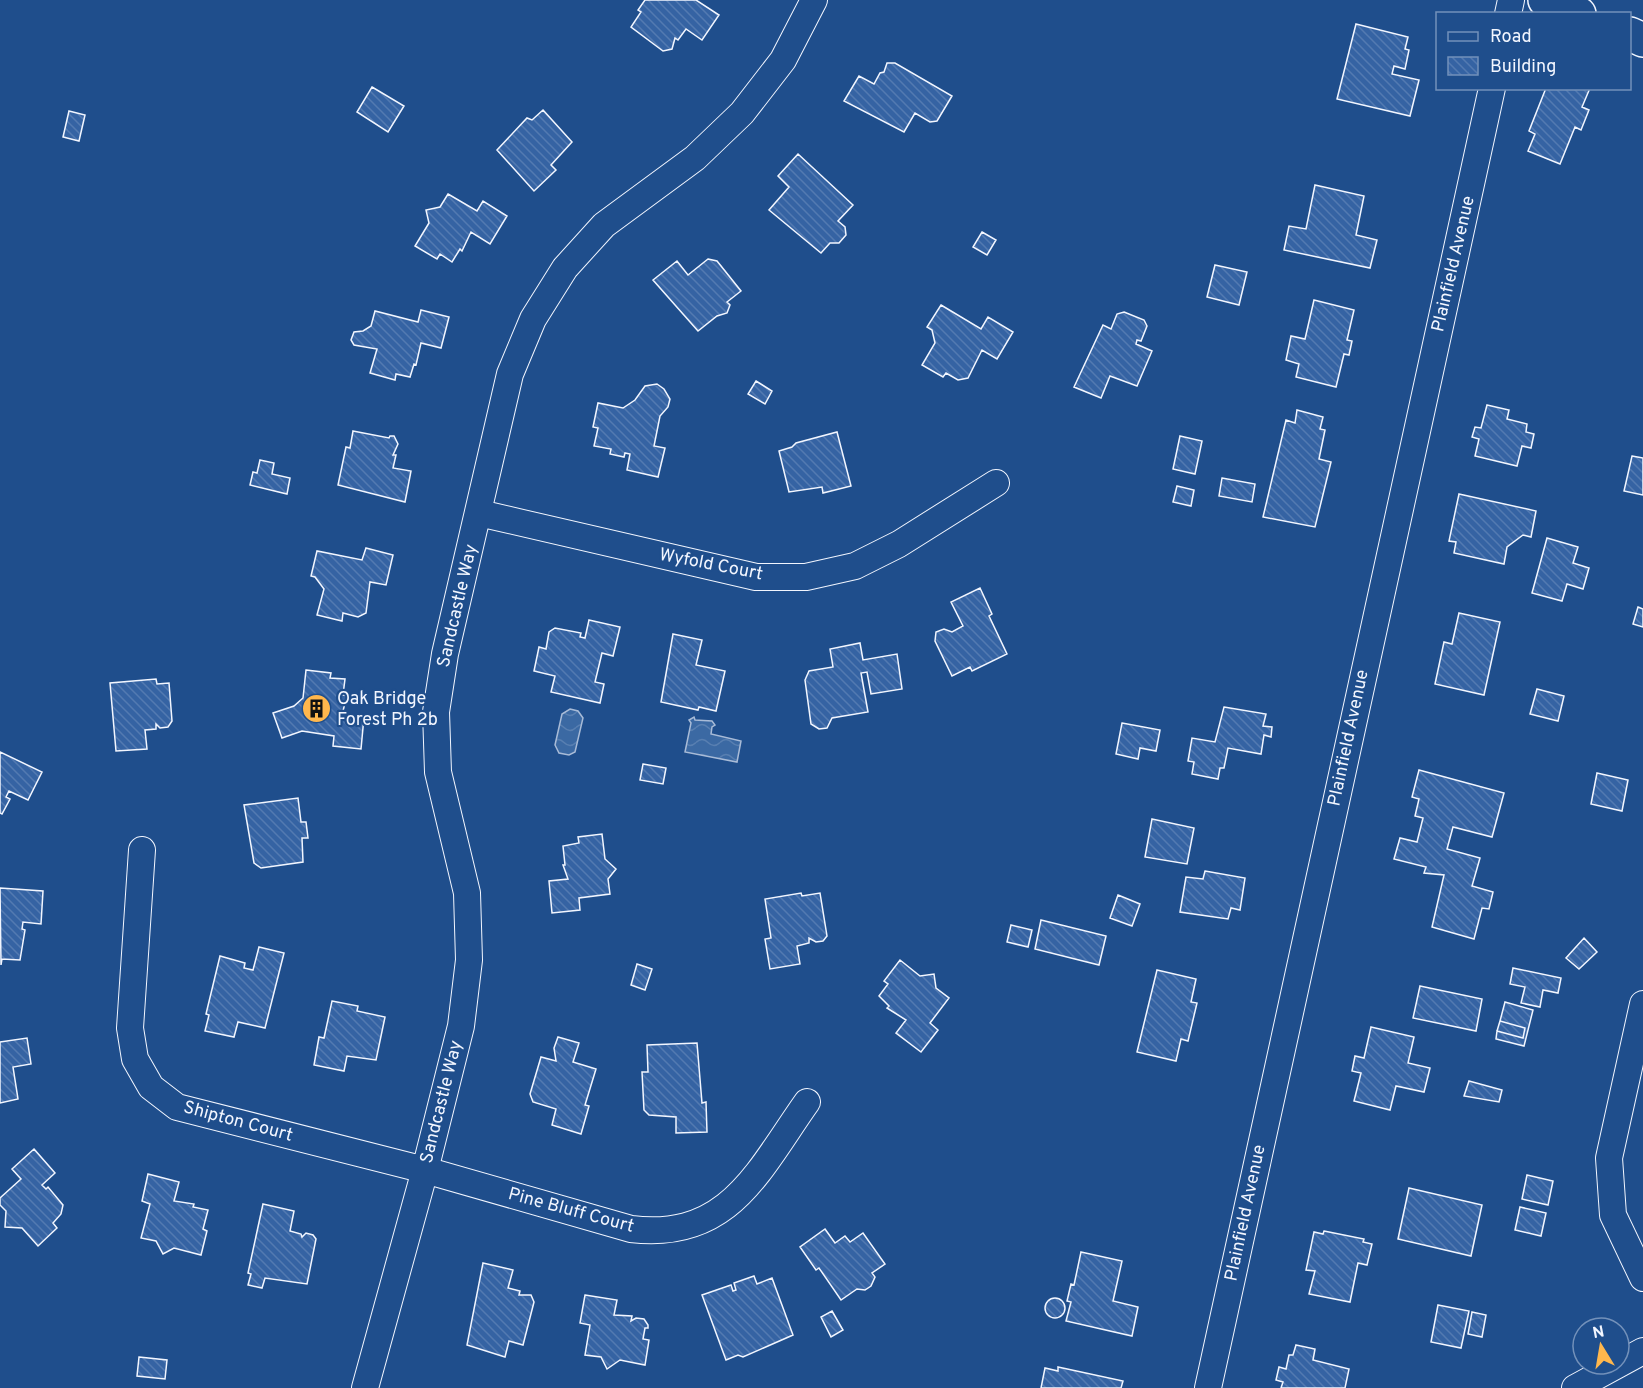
<svg xmlns="http://www.w3.org/2000/svg" width="1643" height="1388" font-family="Overpass,sans-serif">
  <style>
    .water { fill: url(#water-waves); stroke: #a8bbd7; stroke-width: 1.5 }
    .building { fill: url(#building-back-hatch); stroke: #f2f6ff; stroke-width: 1.5 }
    .lines { fill: none; stroke-linecap: round; stroke-linejoin: round }
    .minor-casing { stroke: #f2f6ff; stroke-width: 28 }
    .primary-casing { stroke: #f2f6ff; stroke-width: 36 }
    .minor { stroke: #1f4e8c; stroke-width: 26 }
    .primary { stroke: #1f4e8c; stroke-width: 33 }
    .labels { text-anchor: middle; dominant-baseline: central; stroke-width: 4.5; stroke-linejoin: round; paint-order: stroke }
    .street-label { font-size: 18px; fill: #f2f6ff; stroke: #1f4e8c }
    .poi-label { font-size: 18px; fill: #f2f6ff; stroke: #1f4e8c; text-anchor: start }
  </style>
  <defs>
    <pattern id="water-waves" width="16" height="10" patternUnits="userSpaceOnUse" patternTransform="scale(1.5)"><rect width="16" height="10" fill="#3b69a3"/><path d="M0 5q4-4 8 0t8 0" fill="none" stroke="#587fb1"/></pattern>
    <pattern id="building-back-hatch" width="6" height="6" patternUnits="userSpaceOnUse" patternTransform="scale(1.5)"><rect width="6" height="6" fill="#3563a3"/><path d="M-1 5l2 2M0 0l6 6M5-1l2 2" fill="none" stroke="#537ab1"/></pattern>
  </defs>
  <rect width="100%" height="100%" fill="#1f4e8c"/>
  <path class="water" d="M 570,709 L 578,711 L 583,718 L 575,752 L 569,755 L 559,753 L 555,745 L 562,714 Z
    M 694,717 L 695,720 L 712,721 L 715,725 L 712,727 L 711,734 L 741,741 L 737,762 L 685,752 L 691,723 L 689,720 Z"/>
  <path class="building" d="M 645,0 L 696,0 L 719,15 L 702,40 L 686,29 L 678,40 L 675,38 L 672,49 L 663,51 L 631,27 L 641,12 L 638,10 Z
    M 1356,24 L 1408,37 L 1405,49 L 1409,50 L 1405,69 L 1394,66 L 1392,74 L 1419,80 L 1410,116 L 1337,99 Z
    M 887,63 L 895,63 L 952,96 L 937,121 L 930,122 L 915,113 L 904,132 L 844,101 L 859,76 L 874,84 L 880,73 L 884,72 Z
    M 372,87 L 404,106 L 388,132 L 357,112 Z
    M 1546,88 L 1590,88 L 1582,107 L 1589,110 L 1581,130 L 1575,127 L 1560,164 L 1528,151 L 1535,134 L 1529,131 Z
    M 543,110 L 572,142 L 551,165 L 556,170 L 534,191 L 497,150 L 527,118 L 532,120 Z
    M 69,111 L 85,115 L 79,141 L 63,137 Z
    M 798,154 L 853,205 L 838,221 L 845,227 L 846,235 L 839,243 L 830,243 L 821,253 L 769,210 L 789,187 L 778,176 Z
    M 1315,185 L 1364,196 L 1356,235 L 1377,240 L 1370,268 L 1284,250 L 1289,226 L 1306,229 Z
    M 448,194 L 477,211 L 483,201 L 507,216 L 490,244 L 471,232 L 462,251 L 460,249 L 452,262 L 440,254 L 437,259 L 415,246 L 429,223 L 426,210 L 440,207 Z
    M 982,232 L 996,240 L 987,255 L 973,247 Z
    M 708,259 L 717,261 L 741,291 L 727,302 L 730,305 L 727,313 L 717,316 L 698,331 L 653,280 L 677,261 L 688,275 Z
    M 1215,265 L 1247,272 L 1239,305 L 1207,297 Z
    M 1314,300 L 1354,310 L 1347,340 L 1352,341 L 1349,355 L 1344,354 L 1336,387 L 1296,377 L 1299,364 L 1286,360 L 1291,336 L 1305,339 Z
    M 941,305 L 981,329 L 988,317 L 1013,332 L 997,359 L 982,350 L 968,378 L 958,380 L 946,373 L 943,377 L 922,365 L 935,343 L 932,330 L 927,327 Z
    M 421,310 L 449,317 L 441,348 L 421,343 L 416,365 L 414,364 L 410,377 L 396,374 L 395,380 L 370,373 L 377,349 L 354,345 L 351,340 L 354,332 L 363,331 L 371,326 L 375,311 L 418,322 Z
    M 1124,312 L 1144,320 L 1147,326 L 1141,341 L 1137,340 L 1136,344 L 1152,351 L 1137,386 L 1110,376 L 1101,398 L 1074,387 L 1103,325 L 1111,329 L 1117,314 Z
    M 756,381 L 772,391 L 765,404 L 748,394 Z
    M 657,384 L 664,389 L 670,399 L 668,407 L 660,416 L 654,446 L 665,448 L 658,477 L 627,470 L 630,454 L 625,453 L 624,457 L 610,454 L 611,449 L 594,446 L 598,428 L 593,427 L 598,403 L 623,408 L 635,400 L 645,386 Z
    M 1487,405 L 1509,410 L 1507,419 L 1527,424 L 1526,432 L 1534,434 L 1531,448 L 1522,446 L 1517,466 L 1475,456 L 1479,439 L 1472,437 L 1475,427 L 1481,428 Z
    M 1297,410 L 1323,417 L 1320,429 L 1325,430 L 1319,459 L 1331,462 L 1315,527 L 1263,517 L 1286,420 L 1295,423 Z
    M 353,431 L 389,438 L 390,436 L 394,436 L 398,444 L 393,455 L 396,455 L 393,468 L 411,471 L 405,502 L 338,485 L 346,447 L 350,448 Z
    M 837,432 L 851,486 L 823,493 L 822,487 L 789,492 L 779,451 L 792,447 L 796,443 Z
    M 1180,436 L 1202,441 L 1195,474 L 1173,469 Z
    M 1632,456 L 1643,458 L 1643,495 L 1624,491 Z
    M 260,460 L 274,463 L 272,474 L 290,478 L 287,494 L 250,485 L 253,472 L 257,473 Z
    M 1222,478 L 1255,484 L 1252,502 L 1219,496 Z
    M 1177,486 L 1194,490 L 1191,506 L 1173,502 Z
    M 1459,494 L 1536,511 L 1531,537 L 1523,535 L 1507,547 L 1504,564 L 1454,553 L 1456,542 L 1449,541 Z
    M 1547,538 L 1578,547 L 1573,563 L 1589,568 L 1583,589 L 1567,584 L 1562,601 L 1532,593 Z
    M 366,548 L 393,555 L 386,585 L 370,582 L 366,613 L 358,617 L 343,613 L 342,621 L 317,615 L 324,589 L 315,577 L 311,576 L 317,551 L 362,560 Z
    M 980,588 L 992,614 L 989,616 L 1007,654 L 972,671 L 970,667 L 952,676 L 935,641 L 936,632 L 944,629 L 952,632 L 963,626 L 951,602 Z
    M 1638,607 L 1643,609 L 1643,627 L 1633,624 Z
    M 1459,613 L 1500,622 L 1484,695 L 1435,684 L 1444,642 L 1452,644 Z
    M 589,620 L 620,627 L 613,656 L 602,653 L 595,682 L 604,684 L 600,703 L 551,692 L 555,676 L 534,671 L 539,647 L 546,649 L 549,632 L 555,628 L 581,633 L 580,637 L 585,638 Z
    M 673,634 L 702,640 L 696,665 L 725,671 L 716,711 L 699,707 L 698,710 L 661,702 Z
    M 860,643 L 863,660 L 897,654 L 902,689 L 871,694 L 867,672 L 861,673 L 868,712 L 832,718 L 827,728 L 819,729 L 811,724 L 805,680 L 809,671 L 833,667 L 830,649 Z
    M 306,670 L 331,673 L 330,678 L 345,679 L 343,695 L 347,695 L 342,715 L 364,717 L 361,749 L 333,746 L 334,736 L 302,731 L 282,738 L 273,713 L 294,706 L 303,698 Z
    M 156,679 L 157,684 L 169,683 L 172,721 L 168,727 L 160,728 L 156,724 L 156,729 L 145,730 L 147,749 L 116,751 L 110,683 Z
    M 1537,689 L 1564,696 L 1558,721 L 1530,714 Z
    M 1224,707 L 1266,714 L 1263,726 L 1272,727 L 1271,737 L 1264,735 L 1261,754 L 1228,748 L 1224,768 L 1220,768 L 1218,779 L 1192,774 L 1194,762 L 1188,761 L 1192,738 L 1215,742 Z
    M 1122,723 L 1160,730 L 1156,751 L 1140,748 L 1138,759 L 1116,754 Z
    M 0,752 L 42,772 L 28,800 L 9,791 L 6,797 L 10,799 L 2,814 L 0,813 Z
    M 643,764 L 666,768 L 663,784 L 640,780 Z
    M 1419,770 L 1504,793 L 1492,837 L 1453,827 L 1447,849 L 1480,858 L 1472,886 L 1493,892 L 1489,909 L 1482,908 L 1474,939 L 1432,927 L 1444,875 L 1424,873 L 1426,867 L 1394,859 L 1400,838 L 1417,842 L 1423,818 L 1415,816 L 1419,799 L 1412,797 Z
    M 1597,773 L 1628,780 L 1622,811 L 1591,804 Z
    M 298,798 L 301,822 L 306,822 L 308,838 L 302,838 L 303,862 L 261,868 L 254,863 L 244,805 Z
    M 1152,819 L 1194,828 L 1187,864 L 1145,857 Z
    M 602,834 L 605,859 L 616,869 L 608,879 L 610,894 L 579,898 L 580,910 L 552,913 L 549,881 L 568,879 L 563,865 L 565,865 L 563,846 L 579,843 L 578,837 Z
    M 1205,871 L 1245,878 L 1240,910 L 1231,908 L 1228,919 L 1180,912 L 1186,877 L 1203,879 Z
    M 0,888 L 43,891 L 41,924 L 23,922 L 22,929 L 25,930 L 20,960 L 2,959 L 1,965 Z
    M 801,893 L 802,896 L 820,893 L 827,936 L 823,941 L 816,942 L 809,938 L 809,943 L 797,946 L 800,964 L 770,969 L 765,939 L 771,938 L 765,899 Z
    M 1118,895 L 1140,904 L 1132,926 L 1110,918 Z
    M 1041,920 L 1106,936 L 1099,965 L 1035,949 Z
    M 1011,925 L 1032,930 L 1028,947 L 1007,942 Z
    M 1584,938 L 1597,952 L 1579,969 L 1566,958 Z
    M 259,947 L 284,953 L 265,1028 L 238,1022 L 234,1037 L 205,1031 L 209,1015 L 206,1014 L 220,956 L 245,963 L 244,968 L 253,970 Z
    M 900,960 L 920,976 L 934,974 L 936,988 L 949,998 L 930,1023 L 938,1030 L 921,1052 L 896,1033 L 906,1020 L 887,1008 L 889,1006 L 879,996 L 888,984 L 884,981 Z
    M 637,964 L 652,969 L 645,990 L 631,985 Z
    M 1513,968 L 1561,978 L 1558,993 L 1543,990 L 1540,1007 L 1521,1003 L 1525,987 L 1510,984 Z
    M 1157,970 L 1196,979 L 1191,1002 L 1197,1003 L 1188,1041 L 1181,1039 L 1176,1061 L 1137,1052 Z
    M 1420,986 L 1482,999 L 1476,1031 L 1413,1018 Z
    M 332,1001 L 358,1006 L 357,1011 L 385,1017 L 376,1060 L 347,1056 L 344,1071 L 314,1065 L 319,1037 L 324,1038 Z
    M 1505,1002 L 1533,1010 L 1524,1046 L 1496,1039 L 1497,1031 L 1523,1038 L 1525,1028 L 1500,1021 Z
    M 1500,1021 L 1525,1028 L 1523,1038 L 1497,1031 Z
    M 1371,1027 L 1414,1037 L 1408,1063 L 1430,1068 L 1424,1092 L 1396,1086 L 1390,1110 L 1354,1101 L 1361,1073 L 1352,1071 L 1355,1056 L 1364,1058 Z
    M 558,1037 L 579,1043 L 573,1062 L 596,1069 L 585,1105 L 589,1106 L 581,1134 L 552,1125 L 556,1109 L 533,1102 L 530,1094 L 541,1057 L 556,1061 L 554,1048 Z
    M 27,1038 L 31,1064 L 13,1067 L 18,1099 L 0,1103 L 0,1042 Z
    M 697,1043 L 702,1103 L 706,1102 L 707,1132 L 676,1133 L 676,1117 L 649,1115 L 644,1110 L 642,1072 L 648,1072 L 647,1045 Z
    M 1469,1081 L 1502,1090 L 1499,1102 L 1464,1096 Z
    M 34,1149 L 55,1173 L 42,1185 L 46,1189 L 48,1187 L 63,1205 L 61,1214 L 53,1223 L 57,1228 L 38,1246 L 22,1228 L 5,1227 L 6,1211 L 0,1205 L 0,1198 L 21,1179 L 12,1169 Z
    M 148,1174 L 179,1182 L 174,1201 L 194,1204 L 193,1207 L 208,1210 L 203,1229 L 207,1231 L 201,1255 L 174,1248 L 163,1254 L 156,1241 L 141,1238 L 150,1204 L 142,1201 Z
    M 1527,1175 L 1553,1181 L 1548,1205 L 1522,1199 Z
    M 1409,1188 L 1482,1205 L 1471,1256 L 1398,1239 Z
    M 263,1204 L 294,1211 L 290,1231 L 301,1234 L 302,1237 L 306,1233 L 313,1235 L 316,1239 L 307,1284 L 265,1278 L 262,1288 L 248,1285 L 251,1274 L 248,1273 Z
    M 1520,1207 L 1546,1213 L 1541,1236 L 1515,1230 Z
    M 825,1229 L 835,1243 L 845,1236 L 850,1242 L 863,1233 L 885,1264 L 872,1273 L 875,1277 L 871,1286 L 865,1290 L 857,1289 L 841,1300 L 819,1268 L 816,1270 L 800,1247 Z
    M 1324,1231 L 1364,1239 L 1363,1242 L 1372,1244 L 1367,1265 L 1358,1263 L 1350,1302 L 1309,1294 L 1315,1271 L 1306,1270 L 1314,1232 L 1323,1234 Z
    M 1081,1252 L 1122,1261 L 1113,1301 L 1138,1307 L 1132,1336 L 1066,1321 L 1071,1302 L 1067,1301 L 1071,1284 L 1074,1285 Z
    M 483,1263 L 513,1270 L 508,1288 L 520,1291 L 519,1295 L 531,1295 L 534,1302 L 523,1345 L 509,1341 L 505,1357 L 467,1345 Z
    M 754,1276 L 757,1284 L 772,1278 L 793,1335 L 743,1357 L 738,1355 L 726,1360 L 702,1295 L 731,1285 L 733,1291 L 736,1290 L 734,1283 Z
    M 585,1295 L 617,1300 L 614,1315 L 632,1316 L 631,1321 L 636,1318 L 644,1319 L 648,1325 L 648,1328 L 645,1328 L 643,1339 L 649,1340 L 645,1365 L 620,1360 L 607,1369 L 601,1357 L 585,1355 L 590,1325 L 580,1323 Z
    M1045 1308a10 10 0 1 1 20 0a10 10 0 1 1-20 0Z
    M 1438,1305 L 1469,1311 L 1461,1348 L 1431,1342 Z
    M 832,1311 L 843,1330 L 831,1337 L 821,1317 Z
    M 1472,1312 L 1486,1315 L 1482,1337 L 1468,1334 Z
    M 1296,1345 L 1315,1349 L 1313,1360 L 1349,1369 L 1345,1388 L 1281,1388 L 1283,1382 L 1276,1380 L 1279,1367 L 1286,1369 L 1289,1355 L 1293,1355 Z
    M 139,1357 L 167,1360 L 165,1379 L 137,1376 Z
    M 1058,1367 L 1123,1381 L 1121,1388 L 1041,1388 L 1045,1368 L 1058,1371 Z"/>
  <g class="lines">
    <defs>
      <path id="minor" d="M 1508,14 L 1511,0
        M 479,513 L 756,577 L 806,577 L 855,566 L 899,544 L 996,483
        M 142,850 L 130,1028 L 135,1059 L 151,1087 L 177,1107 L 425,1170 L 631,1229 C 729,1241 758,1171 807,1102
        M 1643,1004 L 1609,1158 L 1613,1215 L 1643,1278
        M 365,1388 L 425,1170 L 461,1026 L 469,960 L 467,893 L 438,772 L 436,712 L 445,654 L 510,374 L 533,319 L 565,268 L 604,225 L 695,158 L 742,113 L 783,60 L 814,0
        M 1208,1388 L 1492,88
        M 1575,1388 L 1643,1351"/>
      <path id="primary" d="M 1545,0 L 1579,14
        M 1630,34 L 1643,40"/>
    </defs>
    <use href="#minor" class="minor-casing"/>
    <use href="#primary" class="primary-casing"/>
    <use href="#minor" class="minor"/>
    <use href="#primary" class="primary"/>
  </g>
  <defs>
    <symbol id="building-disc" viewBox="-11 -11 22 22"><circle r="9.5" fill="#ffb74d" stroke="#1f4e8c"/><path d="M-4-6H4V6H1V3H-1V6H-4ZM-2.5-4.3h1.7v1.8h-1.7ZM.8-4.3h1.7v1.8H.8ZM-2.5-1h1.7V.8h-1.7ZM.8-1h1.7V.8H.8Z" fill="#111"/></symbol>
  </defs>
  <g fill-rule="evenodd">
    <use href="#building-disc" x="300" y="692" width="33" height="33"/>
  </g>
  <g class="labels">
    <g class="street-label">
      <text transform="translate(1454 264) rotate(-77)">Plainfield Avenue</text>
      <text transform="translate(711 565) rotate(11)">Wyfold Court</text>
      <text transform="translate(458 606) rotate(-77)">Sandcastle Way</text>
      <text transform="translate(1349 738) rotate(-78)">Plainfield Avenue</text>
      <text transform="translate(442 1102) rotate(-76)">Sandcastle Way</text>
      <text transform="translate(238 1122) rotate(15)">Shipton Court</text>
      <text transform="translate(571 1211) rotate(15)">Pine Bluff Court</text>
      <text transform="translate(1246 1213) rotate(-78)">Plainfield Avenue</text>
    </g>
    <g class="poi-label">
      <text x="337" y="699">Oak Bridge<tspan x="337" dy="21">Forest Ph 2b</tspan></text>
    </g>
  </g>
  <rect x="1436" y="12" width="195" height="78" fill="#1f4e8c" stroke="#7391ba" stroke-width="1.5"/>
  <rect x="1448" y="32" width="30" height="9" fill="#1f4e8c" stroke="#7391ba" stroke-width="1.5"/>
  <text x="1490" y="42" font-size="18" fill="#f2f6ff">Road</text>
  <rect x="1448" y="57" width="30" height="18" fill="url(#building-back-hatch)" stroke="#7391ba" stroke-width="1.5"/>
  <text x="1490" y="72" font-size="18" fill="#f2f6ff">Building</text>
  <g transform="translate(1601 1346) rotate(349)"><circle r="28" fill="#1f4e8c" stroke="#7391ba" stroke-width="1.5"/>
  <path d="M0-4.5L10 22L0 15L-10 22Z" fill="#ffb74d"/>
  <text y="-9" font-size="16" font-weight="bold" text-anchor="middle" fill="#f2f6ff">N</text>
  </g>
</svg>
